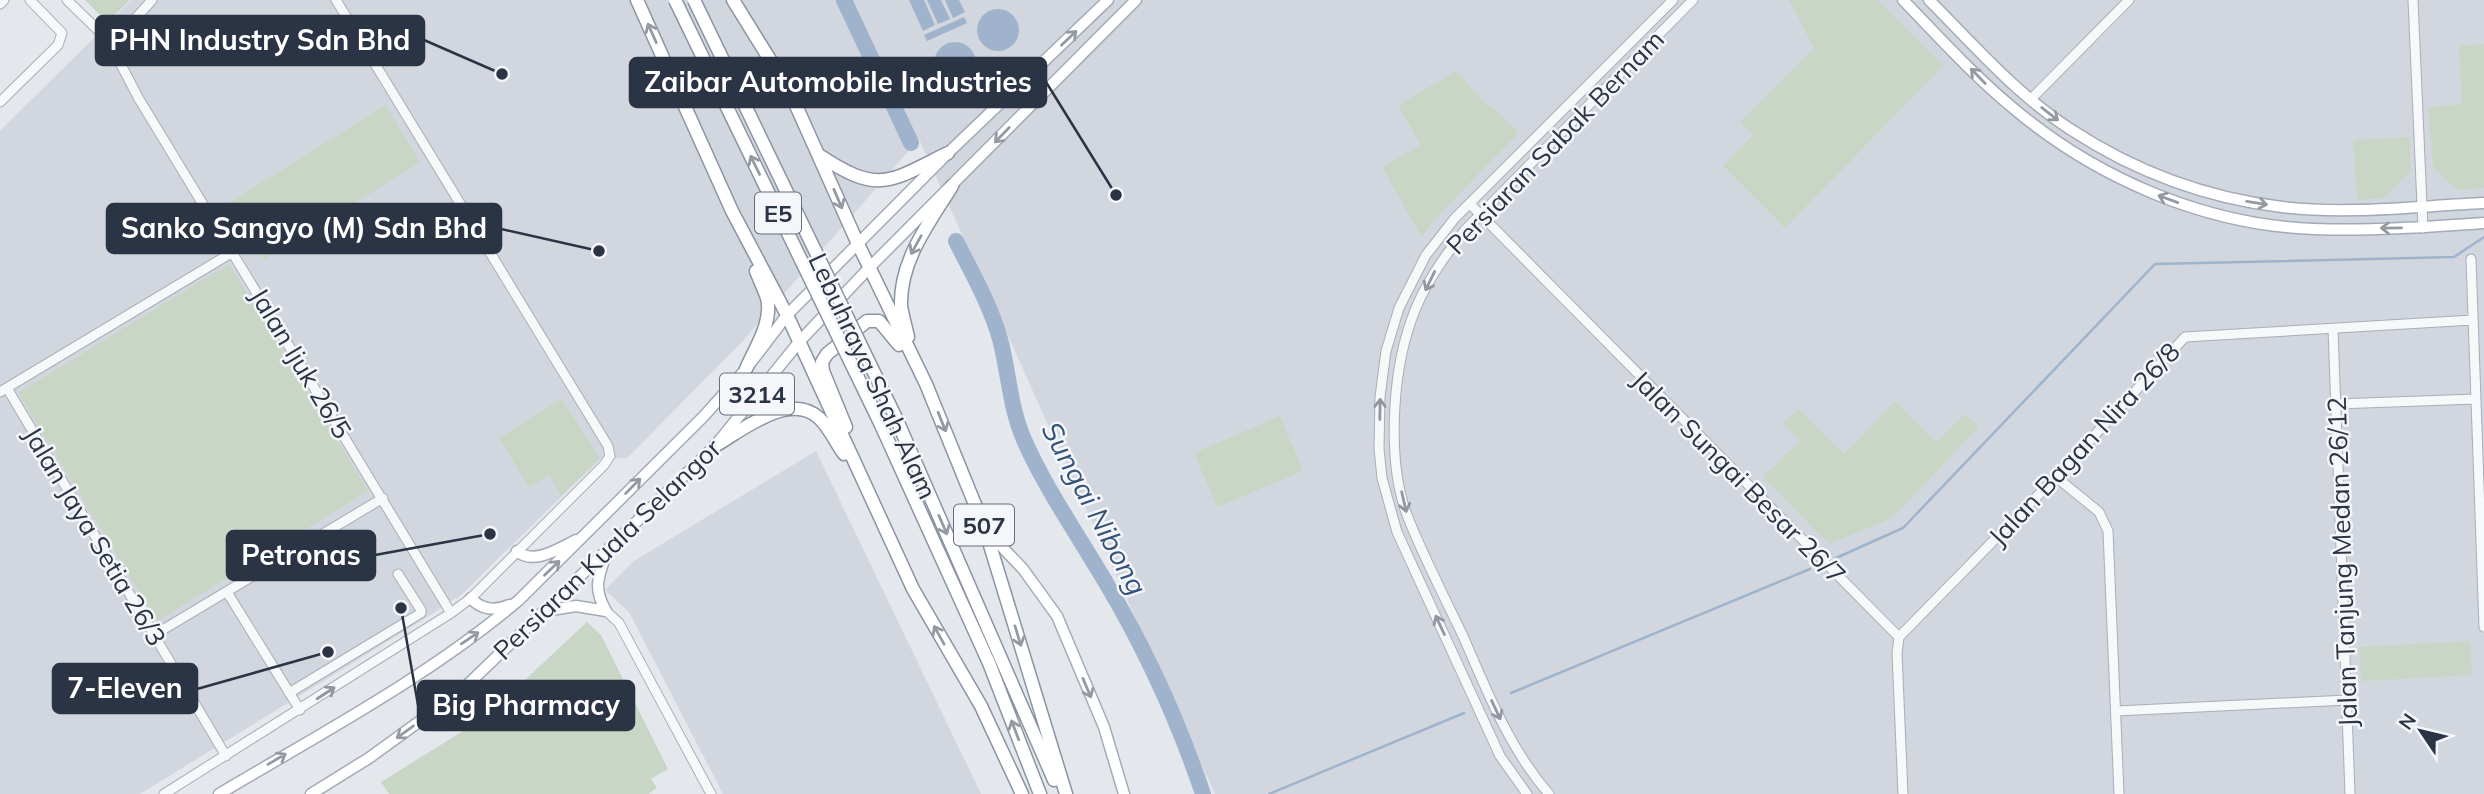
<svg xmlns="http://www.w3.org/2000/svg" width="2484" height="794" font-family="Mulish,sans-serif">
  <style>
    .built { fill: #d2d6de }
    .green { fill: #c9d6c5 }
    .water { fill: #9fb4cc }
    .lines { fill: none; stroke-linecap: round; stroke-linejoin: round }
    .stream { stroke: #9fb4cc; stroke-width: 2.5 }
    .river { stroke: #9fb4cc; stroke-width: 16 }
    .minor-casing { stroke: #a9aeb7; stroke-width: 11 }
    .major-casing { stroke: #a3abb8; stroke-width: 13 }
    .highway-casing { stroke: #8b94a3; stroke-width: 15 }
    .minor { stroke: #f7f8fa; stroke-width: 9 }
    .major { stroke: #fff; stroke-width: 10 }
    .highway { stroke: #fff; stroke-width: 12 }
    .highway-bridge-casing { stroke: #8b94a3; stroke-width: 15; stroke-linecap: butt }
    .highway-bridge { stroke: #fff; stroke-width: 12 }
    .oneway { stroke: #959aa2 }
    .oneway2 { stroke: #9196a0 }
    .labels { text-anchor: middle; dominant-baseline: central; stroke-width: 5; stroke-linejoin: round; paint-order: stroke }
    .shield { fill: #f4f6f9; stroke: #676e7b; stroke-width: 2 }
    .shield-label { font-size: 24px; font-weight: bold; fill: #2b3445 }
    .street-label { font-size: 26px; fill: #2b3445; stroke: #f4f6f9 }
    .water-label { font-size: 28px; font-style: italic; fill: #34527a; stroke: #f4f6f9 }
    .leader { fill: none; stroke: #2b3445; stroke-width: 2.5 }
    .callout-dot { fill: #2b3445; stroke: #f4f6f9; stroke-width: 2.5 }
    .callout { fill: #2b3445; stroke: #2b3445; stroke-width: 2.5 }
    .callout-label { font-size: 28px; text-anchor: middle; font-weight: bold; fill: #fff }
  </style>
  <rect width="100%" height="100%" fill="#e4e7ec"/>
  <path class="built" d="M 132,0 L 2484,0 L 2484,794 L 1215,794 L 919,139 L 742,342 L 627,458 L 600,459 L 457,599 L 455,598 L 437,611 L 140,794 L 0,794 L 0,131 Z
    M 816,451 L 981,794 L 723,794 L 629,612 L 605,590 L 634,561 Z"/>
  <path class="green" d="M 85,0 L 130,0 L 112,18 L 102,17 Z
    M 1789,0 L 1877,0 L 1944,65 L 1785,228 L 1723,166 L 1753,135 L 1740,122 L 1814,48 Z
    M 2484,44 L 2484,188 L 2458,190 L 2433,168 L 2428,107 L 2462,104 L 2459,46 Z
    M 1456,71 L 1489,107 L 1491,106 L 1519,133 L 1453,200 L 1421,236 L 1382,167 L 1421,145 L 1398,106 Z
    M 386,105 L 420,162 L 264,260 L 229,203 Z
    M 2410,137 L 2410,172 L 2384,198 L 2357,200 L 2353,140 Z
    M 229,264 L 368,491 L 157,621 L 18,393 Z
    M 562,399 L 600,459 L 561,496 L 549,475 L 529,487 L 499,438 Z
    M 1895,401 L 1937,442 L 1965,414 L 1979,427 L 1892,518 L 1829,544 L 1763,477 L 1800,441 L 1783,423 L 1799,409 L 1844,454 Z
    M 1280,416 L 1303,471 L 1217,507 L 1194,453 Z
    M 587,622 L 601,635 L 668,769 L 651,779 L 657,788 L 648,794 L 389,794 L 381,782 L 484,718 Z
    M 2470,641 L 2472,675 L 2361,681 L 2359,647 Z"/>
  <path class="water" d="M 909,0 L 924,0 L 935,25 L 923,31 Z
    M 927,0 L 941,0 L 950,19 L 938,24 Z
    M 945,0 L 959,0 L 965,12 L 953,18 Z
    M977 30a21 21 0 1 1 42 0a21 21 0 1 1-42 0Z
    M 964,17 L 967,23 L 927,41 L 924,35 Z
    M934 63a21 21 0 1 1 42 0a21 21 0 1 1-42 0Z"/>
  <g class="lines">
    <path class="stream" d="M 1836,558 L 1903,528 L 2155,264 L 2454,257 L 2484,237
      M 1511,693 L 1810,569
      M 1269,794 L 1464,713"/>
    <path class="river" d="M 844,0 L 911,143
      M 956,241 C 972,273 990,304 1000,339 C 1009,373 1010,410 1025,442 C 1047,491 1078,535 1105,581 C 1145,648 1178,720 1203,794"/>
    <defs>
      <path id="minor" d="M 67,0 L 108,40 L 139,99 L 451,613
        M 2413,0 L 2423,228
        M 0,4 L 4,0
        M 108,40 L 127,28 L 152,0
        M 2031,99 L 2129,0
        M 0,102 L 58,45 L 62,33 L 30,0
        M 1470,204 L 1899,637 L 1897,653 L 1903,794
        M 2471,259 L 2484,627
        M 2333,329 L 2350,794
        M 7,388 L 226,756
        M 0,392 L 233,252
        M 2336,404 L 2476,399
        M 2056,477 L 2099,512 L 2108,531 L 2119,794
        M 227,592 L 300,710
        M 606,611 L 619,623 L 711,794
        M 154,635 L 383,498
        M 1899,637 L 2056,477 L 2185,337 L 2473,320
        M 289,693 L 421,613 L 421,610 L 398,574
        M 2116,711 L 2347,700
        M 164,794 L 451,613 L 471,598 L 604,465 L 610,456 L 608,446 L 336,0
        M 1527,794 L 1500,756 L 1397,532 L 1382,478 L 1379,449 L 1380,397 L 1386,351 L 1399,308 L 1426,255 L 1455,218 L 1673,0
        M 1549,794 C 1509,748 1487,691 1463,636 C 1444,596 1423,556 1407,515 C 1387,462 1392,375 1411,321 C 1422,288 1443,258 1465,230 L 1693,0"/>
      <path id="major" d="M 1903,0 C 1939,37 1973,75 2013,108 C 2096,178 2204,225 2314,229 C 2370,231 2428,227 2484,223
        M 1929,0 C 1974,45 2016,94 2070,129 C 2134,171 2206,198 2282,207 C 2349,215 2417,206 2484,203
        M 985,529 L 1023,569 L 1057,616 L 1104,727 L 1124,794
        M 517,551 C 533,566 560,548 576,540
        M 471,598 C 481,610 495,611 509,605
        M 545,611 L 576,606 L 606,611
        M 606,611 C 592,586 599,577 607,551
        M 219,794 C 320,734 428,677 519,600 L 704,416 L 746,369 L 787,315 L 948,153 L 1108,0
        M 311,794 L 369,758 L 460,692 L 715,446 L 799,342 L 869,268 L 1136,0"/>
      <path id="highway" d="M 637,0 L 732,211 L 787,315 L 913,589 L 981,706 L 1022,794
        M 733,0 L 790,92 L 858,244 L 926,384 L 985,529 L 1066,794
        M 819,155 C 879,195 889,182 948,153
        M 908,337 C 906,327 902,315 901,305 C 900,260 929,223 952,186
        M 746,369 C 755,348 773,322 767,298 C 764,289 759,279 756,271
        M 896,418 L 1054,780
        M 881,425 L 989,663 L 1040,794
        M 846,427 L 823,371 L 822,362 L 827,354 L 867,321 L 879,321 L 899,345
        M 715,446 C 742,430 790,391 819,418 C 829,427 836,443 844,454"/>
    </defs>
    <use href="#minor" class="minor-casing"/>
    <use href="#major" class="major-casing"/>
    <use href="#highway" class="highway-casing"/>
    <use href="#minor" class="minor"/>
    <use href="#major" class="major"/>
    <use href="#highway" class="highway"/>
    <defs>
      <path id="highway-bridge" d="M 675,0 L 881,425
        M 694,0 L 896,418"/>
    </defs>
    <use href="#highway-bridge" class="highway-bridge-casing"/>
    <use href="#highway-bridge" class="highway-bridge"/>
  </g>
  <defs><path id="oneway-shaft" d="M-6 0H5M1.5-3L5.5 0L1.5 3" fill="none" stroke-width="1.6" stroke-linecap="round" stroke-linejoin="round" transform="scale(1.75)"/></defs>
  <g class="oneway">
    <use href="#oneway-shaft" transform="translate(652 33) rotate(-114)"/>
    <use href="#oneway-shaft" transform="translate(1069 38) rotate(-44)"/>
    <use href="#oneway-shaft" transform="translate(1978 76) rotate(-134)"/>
    <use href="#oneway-shaft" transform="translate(2050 114) rotate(38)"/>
    <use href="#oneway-shaft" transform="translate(1002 135) rotate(134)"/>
    <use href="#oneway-shaft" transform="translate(755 165) rotate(-116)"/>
    <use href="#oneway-shaft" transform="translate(838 199) rotate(67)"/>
    <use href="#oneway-shaft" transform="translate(2168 199) rotate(-160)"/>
    <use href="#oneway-shaft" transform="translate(2257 203) rotate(9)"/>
    <use href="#oneway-shaft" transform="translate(2391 228) rotate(179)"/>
    <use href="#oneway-shaft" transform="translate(916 245) rotate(119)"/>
    <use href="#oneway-shaft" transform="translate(942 422) rotate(68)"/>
    <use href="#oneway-shaft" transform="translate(633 486) rotate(-45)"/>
    <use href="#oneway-shaft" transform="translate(943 525) rotate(66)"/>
    <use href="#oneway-shaft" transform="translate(552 568) rotate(-44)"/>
    <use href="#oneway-shaft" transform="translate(939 635) rotate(-119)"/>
    <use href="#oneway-shaft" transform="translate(1018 636) rotate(73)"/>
    <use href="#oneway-shaft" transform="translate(470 638) rotate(-34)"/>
    <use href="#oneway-shaft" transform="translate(1087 688) rotate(67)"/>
    <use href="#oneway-shaft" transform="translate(1015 730) rotate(-111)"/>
    <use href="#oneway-shaft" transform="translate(405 732) rotate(144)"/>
    <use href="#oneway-shaft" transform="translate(277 759) rotate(-31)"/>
  </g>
  <g class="oneway2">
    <use href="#oneway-shaft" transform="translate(1430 281) rotate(116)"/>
    <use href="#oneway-shaft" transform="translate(1380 409) rotate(-89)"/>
    <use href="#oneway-shaft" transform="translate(1404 502) rotate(77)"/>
    <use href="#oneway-shaft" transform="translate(1440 625) rotate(-115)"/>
    <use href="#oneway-shaft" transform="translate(326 693) rotate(-33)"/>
    <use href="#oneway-shaft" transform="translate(1496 710) rotate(65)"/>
  </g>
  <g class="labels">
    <g class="shield">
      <rect x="755" y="192.5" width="46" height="41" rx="5"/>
      <rect x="720" y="373.5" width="74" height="41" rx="5"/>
      <rect x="954" y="504.5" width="60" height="41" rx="5"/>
    </g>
    <g class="shield-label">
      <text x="778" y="213">E5</text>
      <text x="757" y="394">3214</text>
      <text x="984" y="525">507</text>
    </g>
    <g class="street-label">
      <text transform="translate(1555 142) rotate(-46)">Persiaran Sabak Bernam</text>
      <text transform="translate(301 363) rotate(59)">Jalan Ijuk 26/5</text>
      <text transform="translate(873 376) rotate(65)">Lebuhraya Shah Alam</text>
      <text transform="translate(2084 444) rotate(-47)">Jalan Bagan Nira 26/8</text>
      <text transform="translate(1739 477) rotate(45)">Jalan Sungai Besar 26/7</text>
      <text transform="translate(95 536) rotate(59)">Jalan Jaya Setia 26/3</text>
      <text transform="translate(607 549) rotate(-44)">Persiaran Kuala Selangor</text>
      <text transform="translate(2342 562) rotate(-92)">Jalan Tanjung Medan 26/12</text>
    </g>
    <g class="water-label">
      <text transform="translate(1095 508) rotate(62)">Sungai Nibong</text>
    </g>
  </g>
  <path class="leader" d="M502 74L424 40M1116 195L1046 82M599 251L501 229M490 534L375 555M328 652L197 689M401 608L418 705"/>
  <g class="callout-dot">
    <circle cx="502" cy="74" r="7"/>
    <circle cx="1116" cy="195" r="7"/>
    <circle cx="599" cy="251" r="7"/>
    <circle cx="490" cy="534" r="7"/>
    <circle cx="328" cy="652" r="7"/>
    <circle cx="401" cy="608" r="7"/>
  </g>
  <g class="callout">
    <rect x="96" y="16" width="328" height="49" rx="7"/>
    <rect x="630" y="58" width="416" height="49" rx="7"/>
    <rect x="107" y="204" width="394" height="49" rx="7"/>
    <rect x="227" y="531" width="148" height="49" rx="7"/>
    <rect x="53" y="664" width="144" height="49" rx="7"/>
    <rect x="418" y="681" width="216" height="49" rx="7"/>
  </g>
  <g class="callout-label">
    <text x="260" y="50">PHN Industry Sdn Bhd</text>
    <text x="838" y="92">Zaibar Automobile Industries</text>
    <text x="304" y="238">Sanko Sangyo (M) Sdn Bhd</text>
    <text x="301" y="565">Petronas</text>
    <text x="125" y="698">7-Eleven</text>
    <text x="526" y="715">Big Pharmacy</text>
  </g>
  <g transform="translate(2421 731) rotate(305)" stroke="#f4f6f9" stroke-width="5" paint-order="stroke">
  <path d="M0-5L12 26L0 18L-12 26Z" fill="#2b3445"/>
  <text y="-10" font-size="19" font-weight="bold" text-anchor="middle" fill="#2b3445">N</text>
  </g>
</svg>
